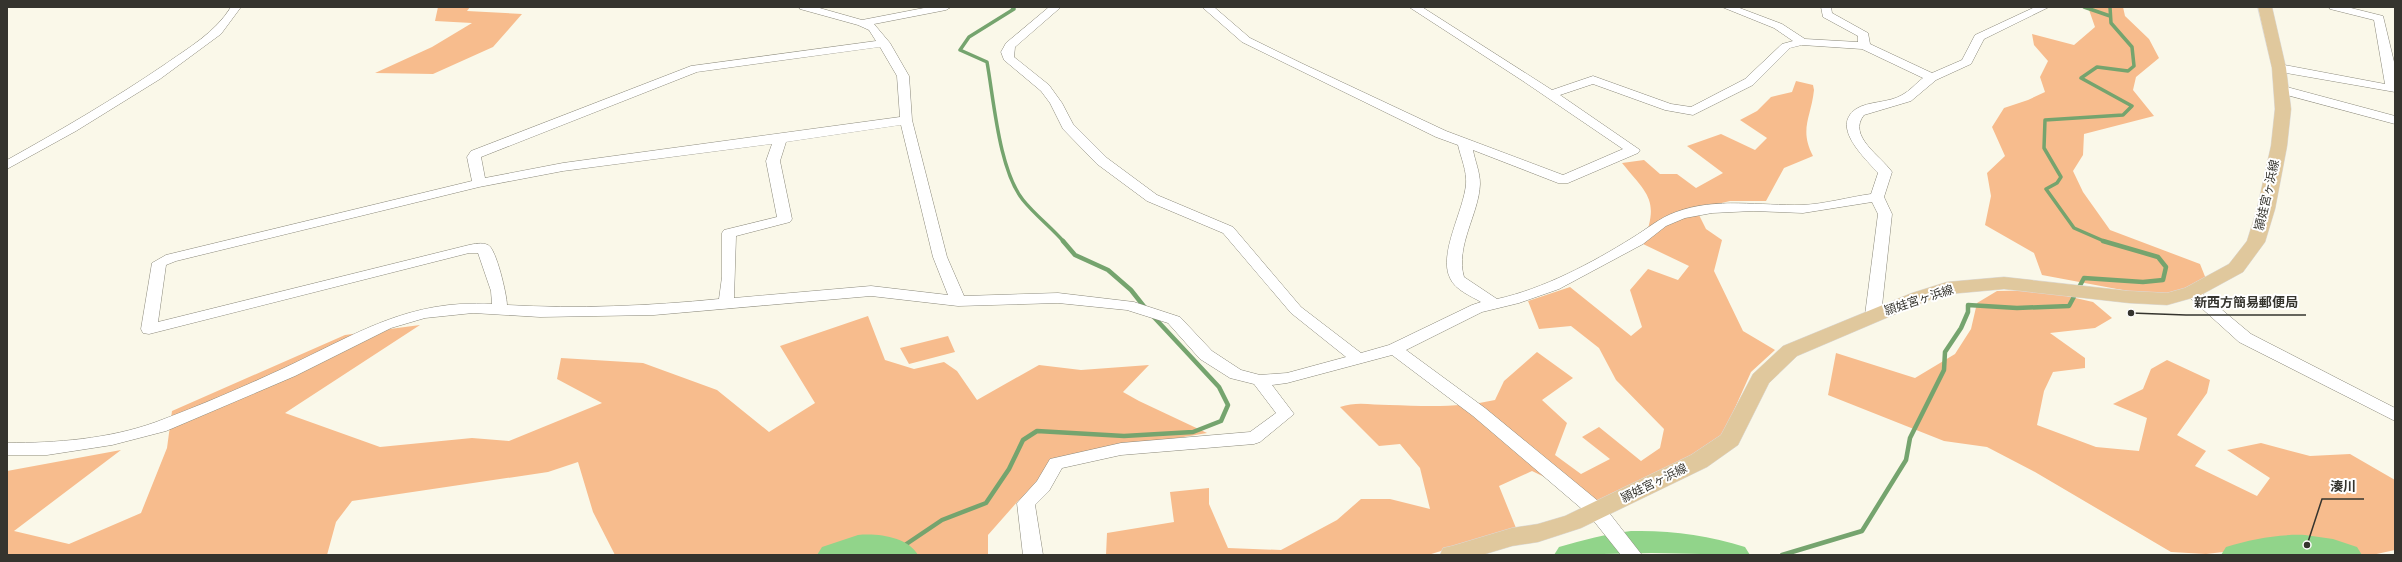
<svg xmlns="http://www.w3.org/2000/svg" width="2402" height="562" font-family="'Zilla Slab','Noto Sans JP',serif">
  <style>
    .green { fill: #f7bc8d }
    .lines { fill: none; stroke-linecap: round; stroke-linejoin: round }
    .stream-far1 { stroke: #75a46e; stroke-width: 3.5 }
    .stream { stroke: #75a46e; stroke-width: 4.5 }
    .river { fill: #91d48a; fill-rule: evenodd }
    .minor-casing { stroke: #8a887a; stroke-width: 1 }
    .major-casing { stroke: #dbdad9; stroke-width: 1 }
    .minor { fill: #fff; fill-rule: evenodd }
    .major { fill: #e0c89d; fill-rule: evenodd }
    .labels { text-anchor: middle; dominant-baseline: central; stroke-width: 4; stroke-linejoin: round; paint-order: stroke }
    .street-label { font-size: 12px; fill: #35342e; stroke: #fff }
    .leader { fill: none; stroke: #35342e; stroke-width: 1.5 }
    .callout-dot { fill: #35342e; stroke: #fff; stroke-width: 1.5 }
    .callout-label { font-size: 13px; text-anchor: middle; font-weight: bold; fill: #35342e; stroke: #fff; stroke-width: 4; stroke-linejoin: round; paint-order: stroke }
  </style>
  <rect width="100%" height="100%" fill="#faf8e9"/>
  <path class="green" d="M 438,7 L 470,7 L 467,11 L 522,14 L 493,47 L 433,74 L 375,73 L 432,47 L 472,23 L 435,21 Z
    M 2088,7 L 2123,7 L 2125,16 L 2149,39 L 2159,58 L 2136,77 L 2133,90 L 2154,116 L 2084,134 L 2083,155 L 2073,171 L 2083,192 L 2110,230 L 2200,264 L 2208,284 L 2182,292 L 2149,295 L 2042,275 L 2034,253 L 1985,225 L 1991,196 L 1987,173 L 2005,156 L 1992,127 L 2004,108 L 2028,100 L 2045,92 L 2040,77 L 2048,61 L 2034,45 L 2032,34 L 2074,45 L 2095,27 Z
    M 1796,81 L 1813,85 L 1814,90 C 1811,118 1799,129 1813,156 L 1784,168 L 1766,201 L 1730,201 L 1696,209 L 1706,229 L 1722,240 L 1714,271 L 1743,331 L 1775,350 L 1751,372 L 1722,437 L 1679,465 L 1596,502 L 1532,471 L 1499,486 L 1516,528 L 1428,555 L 1106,555 L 1107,533 L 1174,522 L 1170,492 L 1209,488 L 1209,504 L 1228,548 L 1281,550 L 1337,520 L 1361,499 L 1390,499 L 1430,509 L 1420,468 L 1400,444 L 1379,446 L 1340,407 C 1357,401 1371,405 1389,405 C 1425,406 1460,408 1495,400 L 1504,381 L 1537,352 L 1573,378 L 1542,400 L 1567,423 L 1555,455 L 1581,474 L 1610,459 L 1582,437 L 1599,427 L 1641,461 L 1660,448 L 1664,429 L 1616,380 L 1599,348 L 1571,326 L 1539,329 L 1528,301 L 1570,287 L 1631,336 L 1642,327 L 1630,290 L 1648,269 L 1678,280 L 1689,266 L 1643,244 C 1659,200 1650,197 1622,163 L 1644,160 L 1660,174 L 1677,174 L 1696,188 L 1723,173 L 1687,146 L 1721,134 L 1755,150 L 1767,138 L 1740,120 L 1757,111 L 1771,97 L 1792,92 Z
    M 2040,290 L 2093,302 L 2112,318 L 2095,328 L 2050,333 L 2085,358 L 2085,368 L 2053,372 L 2044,391 L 2037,425 L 2096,447 L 2139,451 L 2147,418 L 2113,404 L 2143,389 L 2151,369 L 2167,360 L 2210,380 L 2207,393 L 2177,435 L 2206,451 L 2195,466 L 2257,496 L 2270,478 L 2227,450 L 2261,443 L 2310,456 L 2350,454 L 2395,480 L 2395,550 L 2372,555 L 2311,555 L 2267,547 L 2206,554 L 2171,552 L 2035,472 L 1987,447 L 1944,441 L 1828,395 L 1836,353 L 1915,378 L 1955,354 L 1971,329 L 1977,303 L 1997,291 Z
    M 868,316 L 885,360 L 914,369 L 944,362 L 957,371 L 977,400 L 1039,365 L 1081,370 L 1149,365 L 1123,392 L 1139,401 L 1207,433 L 1072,456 L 1018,501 L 988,535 L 988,555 L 890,555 L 880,546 L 858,555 L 615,555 L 593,512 L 578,462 L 548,472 L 352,501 L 336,522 L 327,555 L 7,555 L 7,471 L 121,450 L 14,531 L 69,544 L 141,513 L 167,448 L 172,411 L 345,335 L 420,325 L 285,413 L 380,447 L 472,438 L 509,441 L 602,403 L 557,379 L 561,358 L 643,363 L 717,390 L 769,432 L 815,403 L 780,346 Z
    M 948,336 L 955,352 L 909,364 L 900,348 Z"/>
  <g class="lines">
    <path class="stream-far1" d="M 1012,7 L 1014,9 L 969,37 L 960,50 L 987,62 C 994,101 999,170 1023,200 C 1035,215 1051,227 1064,242
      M 2084,7 L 2110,16
      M 2106,242 L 2074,228 L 2046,189 L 2057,183 L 2061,177 L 2044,148 L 2045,120 L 2123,115 L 2132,106 L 2081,78 L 2097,67 L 2128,71 L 2134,66 L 2132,47 L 2111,23 L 2110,7"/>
    <path class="stream" d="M 1063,241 L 1075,255 L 1108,270 L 1131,290 L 1146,309
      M 896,551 L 942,520 L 986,503 L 1009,469 L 1023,440 L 1037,431 L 1124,436 L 1193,432 L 1221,421 L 1228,405 L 1219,387 L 1151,314
      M 1782,555 L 1862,531 L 1906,460 L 1910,438 L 1944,370 L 1945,352 L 1961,328 L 1968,312 L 1968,305 L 2017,308 L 2069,306 L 2084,278 L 2143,282 L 2163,280 L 2166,267 L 2158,257 L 2103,241"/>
    <path class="river" d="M 1631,531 C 1670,530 1708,535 1745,547 L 1750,555 L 1652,553 L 1554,555 L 1559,547 C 1583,540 1606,534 1631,531 Z
      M 858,535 C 878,533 908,537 918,555 L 817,555 L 822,547 Z
      M 2305,535 L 2333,539 L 2357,547 L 2362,555 L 2221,555 L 2226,547 C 2252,539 2278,534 2305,535 Z"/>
    <defs>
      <path id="minor" d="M 231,7 L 241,7 L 221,34 L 160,79 L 76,131 L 7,169 L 7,160 C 61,130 114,99 164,65 C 188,48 215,33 231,7 Z
        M 799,7 L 816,7 L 862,20 L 929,7 L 951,7 L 946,10 L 874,24 L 890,43 L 909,76 L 912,120 L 947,257 L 964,296 L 1058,293 L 1134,302 L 1180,317 L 1212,351 L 1241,370 L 1260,375 L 1287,373 L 1346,357 L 1291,313 L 1223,233 L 1147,201 L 1097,164 L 1063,129 L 1050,103 L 1041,91 L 1004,60 L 1001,52 L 1006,43 L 1049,7 L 1061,7 L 1015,47 L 1014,57 L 1049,85 L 1062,103 L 1073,124 L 1107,158 L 1157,195 L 1233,227 L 1301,307 L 1361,353 L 1389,345 L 1472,305 L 1481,302 C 1471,296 1455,290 1450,278 C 1438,254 1464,210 1466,184 C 1467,171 1461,158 1458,145 L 1436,137 L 1242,42 L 1202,7 L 1214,7 L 1250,38 L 1301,63 L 1446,131 L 1563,175 L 1623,149 L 1523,81 L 1409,7 L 1422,7 L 1552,90 L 1593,76 L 1671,104 L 1691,107 L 1745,79 L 1782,44 L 1793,41 L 1774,28 L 1722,7 L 1737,7 L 1782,24 L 1805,39 L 1858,42 L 1858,36 L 1823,17 L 1821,7 L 1831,7 L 1832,13 L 1868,33 L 1870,44 L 1932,73 L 1962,60 L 1975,35 L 2035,7 L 2049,7 L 1984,39 L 1971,64 L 1936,80 L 1911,101 L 1864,115 C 1847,136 1881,156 1892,172 L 1884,197 L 1892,214 L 1881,315 L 1878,318 L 1868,318 L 1865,315 L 1878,214 L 1872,202 L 1803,213 L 1753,211 L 1712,213 L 1685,218 L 1666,226 L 1643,244 L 1559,289 L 1519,303 L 1482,312 L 1406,350 L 1485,408 L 1603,505 L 1642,555 L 1621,555 L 1589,515 L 1473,416 L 1392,355 L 1287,383 L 1272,385 L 1294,414 L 1260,442 L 1254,444 L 1121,455 L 1062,468 L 1049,491 L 1035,505 L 1043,555 L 1023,555 L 1017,503 L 1037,481 L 1050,459 L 1121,443 L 1250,432 L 1276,413 L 1254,384 L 1230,378 L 1200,359 L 1168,323 L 1127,310 L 1058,303 L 958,306 L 871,296 L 654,315 L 540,317 L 473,313 L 425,318 L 391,328 L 295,376 L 166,431 L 112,445 L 47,455 L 7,455 L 7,443 C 56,443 109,439 156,422 C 199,406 243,387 284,368 C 357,334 408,299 492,304 L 491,291 L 478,253 L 469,253 L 149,334 L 143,333 L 141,329 L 152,263 L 166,255 L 472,181 L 467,157 L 471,151 L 691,66 L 876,41 L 869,30 L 858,25 L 800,9 ZM 1802,45 L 1862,49 L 1923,78 C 1916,83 1910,91 1902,95 C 1889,103 1868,101 1856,109 C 1830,127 1866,159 1878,173 L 1871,194 C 1849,197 1825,204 1802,205 C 1761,206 1716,197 1676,212 C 1659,218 1647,229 1632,238 C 1592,263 1543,289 1497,299 L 1464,277 C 1455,246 1479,214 1480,184 C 1480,172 1475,161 1473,150 L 1558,183 L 1568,183 L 1638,153 L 1640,150 L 1560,95 L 1593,84 L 1665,110 L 1693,115 L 1753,85 L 1790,48 ZM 880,47 L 897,76 L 900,117 L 563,163 L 485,178 L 481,157 L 697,72 ZM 901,125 L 933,257 L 948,295 L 871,286 L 734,298 L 736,236 L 790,222 L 792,219 L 780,161 L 786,142 ZM 772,144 L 766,161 L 777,217 L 724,230 L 722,233 L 722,277 L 719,299 C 649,306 578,309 507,305 C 507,295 496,248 488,245 C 482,242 474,244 469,245 L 158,322 L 166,265 L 176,261 L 479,187 L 563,171 Z
        M 2329,7 L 2347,7 L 2383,16 L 2395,66 L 2395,92 L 2275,71 L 2273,68 L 2279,64 L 2385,84 L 2374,20 L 2330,9 Z
        M 2283,86 L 2395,116 L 2395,124 L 2279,93 L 2277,90 Z
        M 2192,287 L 2197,289 L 2251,334 L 2395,408 L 2395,421 L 2239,342 L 2187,295 L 2184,292 Z"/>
      <path id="major" d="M 2258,7 L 2272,7 L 2286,68 L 2291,109 L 2287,146 L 2275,209 L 2265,242 L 2243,272 L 2199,296 L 2167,305 L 2129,303 L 2004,289 L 1949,294 L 1926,301 L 1797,356 L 1769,383 L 1738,445 L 1707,467 L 1581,528 L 1538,542 L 1512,546 L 1482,555 L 1440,555 L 1443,548 L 1452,546 L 1512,528 L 1538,524 L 1565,516 L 1691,455 L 1721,435 L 1753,374 L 1783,346 L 1912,293 L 1947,282 L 2004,277 L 2129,291 L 2167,293 L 2185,288 L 2229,264 L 2247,241 L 2257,209 L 2271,146 L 2275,109 L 2272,68 Z"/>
    </defs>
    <use href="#minor" class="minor-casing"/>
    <use href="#major" class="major-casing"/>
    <use href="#minor" class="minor"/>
    <use href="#major" class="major"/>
  </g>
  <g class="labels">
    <g class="street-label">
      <text transform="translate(2267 195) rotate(-77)">頴娃宮ヶ浜線</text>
      <text transform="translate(1919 300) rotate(-18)">頴娃宮ヶ浜線</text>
      <text transform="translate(1654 483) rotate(-26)">頴娃宮ヶ浜線</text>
    </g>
  </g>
  <path class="leader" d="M2131 313L2186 315H2306M2307 545L2322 499H2364"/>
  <g class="callout-dot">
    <circle cx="2131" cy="313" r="4"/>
    <circle cx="2307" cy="545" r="4"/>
  </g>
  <g class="callout-label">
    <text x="2246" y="307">新西方簡易郵便局</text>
    <text x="2343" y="491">湊川</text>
  </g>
  <rect width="2402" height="562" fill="none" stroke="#35342e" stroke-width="16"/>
</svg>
